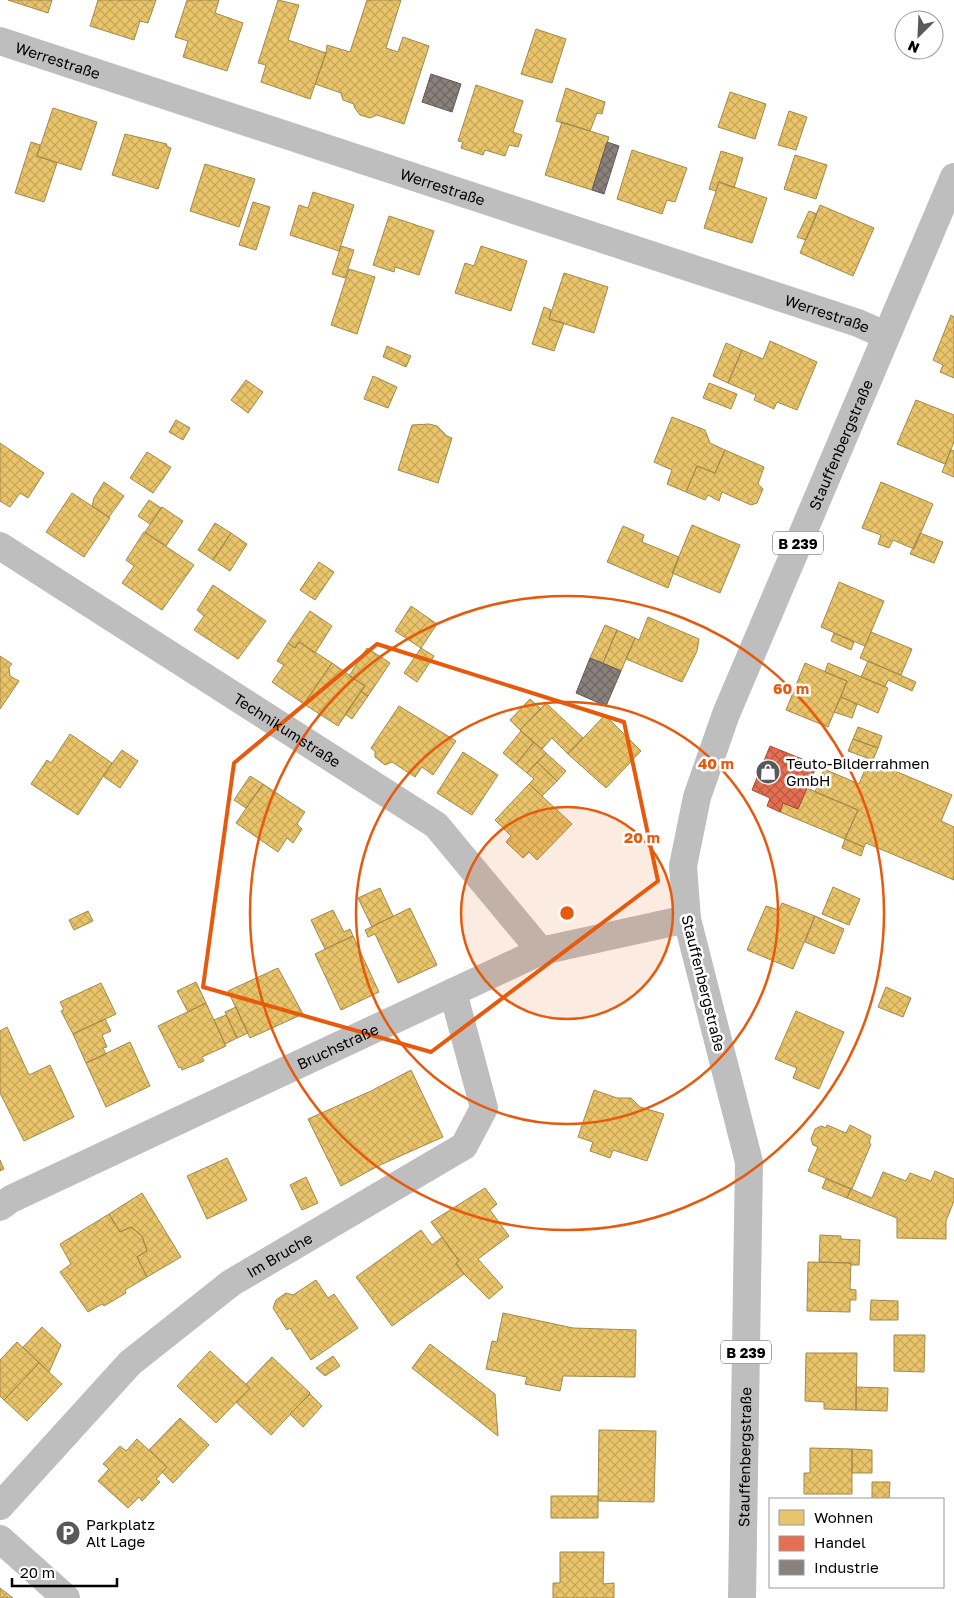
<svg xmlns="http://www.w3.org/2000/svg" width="954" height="1598" font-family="'Golos Text',sans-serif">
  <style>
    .homes { fill: url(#homes-cross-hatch); stroke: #a3894a }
    .shops { fill: url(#shops-cross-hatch); stroke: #a24e39 }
    .industry { fill: url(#industry-cross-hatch); stroke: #615a57 }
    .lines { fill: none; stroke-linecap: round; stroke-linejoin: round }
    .street { stroke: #bebebe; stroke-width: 28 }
    .primary { stroke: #bebebe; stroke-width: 28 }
    .marked { fill: none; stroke: #e8590c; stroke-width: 4; stroke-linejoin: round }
    .ring { fill: none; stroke: #e8590c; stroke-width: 2.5 }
    .labels { text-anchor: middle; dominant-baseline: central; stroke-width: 5; stroke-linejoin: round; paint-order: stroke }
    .shield { fill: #fff; stroke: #4c4c4c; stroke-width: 1 }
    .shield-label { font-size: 14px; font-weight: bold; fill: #000 }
    .street-label { font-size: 15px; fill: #000; stroke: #fff }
    .poi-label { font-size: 15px; fill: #000; stroke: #fff; text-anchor: start }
    .centre { fill: #e8590c; stroke: #fff; stroke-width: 2.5 }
    .ring-label { font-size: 15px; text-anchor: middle; font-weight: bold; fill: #e8590c; stroke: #fff; stroke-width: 5; stroke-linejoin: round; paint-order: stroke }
  </style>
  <defs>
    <pattern id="homes-cross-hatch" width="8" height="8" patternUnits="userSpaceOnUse" patternTransform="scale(1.25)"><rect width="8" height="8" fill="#e9c46a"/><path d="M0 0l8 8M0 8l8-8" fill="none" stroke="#c6a75a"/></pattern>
    <pattern id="shops-cross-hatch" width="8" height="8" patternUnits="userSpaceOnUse" patternTransform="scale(1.25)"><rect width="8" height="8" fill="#e76f51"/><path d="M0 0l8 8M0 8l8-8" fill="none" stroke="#b95941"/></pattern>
    <pattern id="industry-cross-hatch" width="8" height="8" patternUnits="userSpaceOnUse" patternTransform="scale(1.25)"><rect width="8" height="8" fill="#8a817c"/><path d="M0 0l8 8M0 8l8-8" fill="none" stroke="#6e6763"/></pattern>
  </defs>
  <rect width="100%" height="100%" fill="#fff"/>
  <path class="homes" d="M 8,0 L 52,0 L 48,13 Z
    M 98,0 L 156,0 L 148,23 L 140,21 L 134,40 L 90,26 Z
    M 187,0 L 219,0 L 215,13 L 243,23 L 227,71 L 183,57 L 188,41 L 175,37 Z
    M 278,0 L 299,5 L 288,40 L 326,53 L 310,99 L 261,82 L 266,65 L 258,63 Z
    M 367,0 L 401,0 L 386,48 L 398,52 L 403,37 L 429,46 L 404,124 L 377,115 L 370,118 L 360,115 L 354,107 L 354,104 L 343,100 L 341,93 L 315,84 L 326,53 L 327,45 L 350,52 Z
    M 536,29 L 566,39 L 552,83 L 521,74 Z
    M 476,85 L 523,101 L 513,132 L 522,135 L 518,147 L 509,145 L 505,156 L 485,150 L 483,155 L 461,148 L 463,142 L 458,141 Z
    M 566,88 L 605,102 L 602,114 L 597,113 L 590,131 L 556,121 Z
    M 730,92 L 766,104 L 755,139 L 718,127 Z
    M 53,108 L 97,122 L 81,170 L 37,156 Z
    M 789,111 L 807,117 L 796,150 L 778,145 Z
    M 562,122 L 609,137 L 592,190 L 545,175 Z
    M 125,134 L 167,144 L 166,146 L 171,148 L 158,189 L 112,175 Z
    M 31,142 L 40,145 L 37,156 L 57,163 L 44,202 L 15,193 Z
    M 632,150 L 687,168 L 675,202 L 667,200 L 662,214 L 617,199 Z
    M 721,151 L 743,158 L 734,188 L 719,182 L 716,191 L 709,189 Z
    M 795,155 L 827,165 L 816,199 L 784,189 Z
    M 205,164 L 255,179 L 239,227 L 190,211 Z
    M 719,182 L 767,198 L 752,243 L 704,228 Z
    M 313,192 L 354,205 L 339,251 L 290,235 L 299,205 L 308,208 Z
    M 253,202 L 270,207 L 256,250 L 239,245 Z
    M 820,205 L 874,228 L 853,276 L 800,253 Z
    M 809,211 L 817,214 L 806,240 L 797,237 Z
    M 389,216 L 434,231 L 419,275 L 395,267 L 394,272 L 373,265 Z
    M 341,246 L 354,250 L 345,278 L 332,274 Z
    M 481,246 L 527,261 L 511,311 L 455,293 L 465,263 L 474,266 Z
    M 349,269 L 375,277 L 357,334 L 331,325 Z
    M 564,273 L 608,287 L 594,333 L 549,319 Z
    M 544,307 L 551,310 L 549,319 L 564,323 L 554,351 L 532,344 Z
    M 951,315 L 954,317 L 954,378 L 940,372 L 943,365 L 933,360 Z
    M 770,341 L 817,362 L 797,410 L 777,402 L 774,409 L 754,400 L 756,395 L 728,383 L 742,350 L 763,359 Z
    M 726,343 L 742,350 L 728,383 L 713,376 Z
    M 387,346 L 411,356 L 406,367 L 383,357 Z
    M 373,376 L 397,387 L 388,408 L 364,399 Z
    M 246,380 L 263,392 L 248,413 L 231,400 Z
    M 709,383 L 737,394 L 731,409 L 703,398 Z
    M 916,400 L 954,415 L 954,442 L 945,464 L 897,444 Z
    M 672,417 L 705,430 L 710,443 L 725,450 L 715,473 L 697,466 L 686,492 L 667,484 L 672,470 L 654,462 Z
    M 176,420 L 190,428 L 183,440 L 169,432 Z
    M 429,424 L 437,426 L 447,436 L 452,438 L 438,483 L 398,470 L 412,425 Z
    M 0,443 L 44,473 L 28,498 L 20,493 L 10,507 L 0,501 Z
    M 725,450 L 764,467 L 758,484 L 763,489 L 757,503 L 751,505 L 722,492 L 719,501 L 708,495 L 705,500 L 686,492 L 697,466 L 715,473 Z
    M 951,450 L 954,451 L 954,477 L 942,472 Z
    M 147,452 L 171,467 L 153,493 L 130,478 Z
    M 104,482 L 124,496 L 109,517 L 92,506 L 94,498 Z
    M 881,482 L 933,504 L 914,549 L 893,540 L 889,548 L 878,544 L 881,535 L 862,528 Z
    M 72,493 L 110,518 L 84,557 L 46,532 Z
    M 149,500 L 161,508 L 150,524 L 138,516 Z
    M 162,507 L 183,521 L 166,546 L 145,532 Z
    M 215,523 L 231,533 L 213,560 L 198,550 Z
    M 692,525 L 740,545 L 720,593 L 672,573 Z
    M 623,526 L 644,535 L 642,542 L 679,557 L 668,588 L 607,562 Z
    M 144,532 L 194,565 L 162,610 L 122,583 L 134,566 L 126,560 Z
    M 231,533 L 247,544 L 230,571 L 213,560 Z
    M 920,533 L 943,542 L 934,563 L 910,554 Z
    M 319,562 L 334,572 L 315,600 L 300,590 Z
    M 839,582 L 884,601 L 865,646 L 821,627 Z
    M 213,585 L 266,621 L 238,659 L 194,630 L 204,616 L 197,610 Z
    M 411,606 L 437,624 L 421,648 L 395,631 Z
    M 310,611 L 332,626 L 315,653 L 299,642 L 295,648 L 288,643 Z
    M 648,617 L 699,639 L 697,651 L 682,682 L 626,659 L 635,638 L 639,640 Z
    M 605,625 L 617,630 L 603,663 L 590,658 Z
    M 617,630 L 635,638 L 621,671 L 603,663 Z
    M 871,632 L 912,649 L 901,675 L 860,658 Z
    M 834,633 L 854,642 L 851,650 L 831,641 Z
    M 299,642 L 332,663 L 304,704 L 272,682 L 284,665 L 277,661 L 288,643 L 295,648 Z
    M 367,648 L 390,663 L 368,696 L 361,691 L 365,686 L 349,676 Z
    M 421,648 L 434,656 L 417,682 L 404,673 Z
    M 0,656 L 12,664 L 9,667 L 10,676 L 19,681 L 0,709 Z
    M 868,661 L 916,682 L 912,691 L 888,680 L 885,687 L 861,677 Z
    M 332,663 L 365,686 L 338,726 L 304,704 Z
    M 805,663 L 847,681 L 828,727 L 786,710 Z
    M 828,663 L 888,688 L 878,713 L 841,697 L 847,681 L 825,672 Z
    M 361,691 L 368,696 L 352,719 L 345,714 Z
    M 841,697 L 857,704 L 852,718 L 834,712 Z
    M 530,699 L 541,709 L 520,730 L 510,720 Z
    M 546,703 L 583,738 L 568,754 L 552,738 L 542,749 L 520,730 Z
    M 399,706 L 456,741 L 433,775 L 422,767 L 415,777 L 392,762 L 385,765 L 375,757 L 375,751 L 371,748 Z
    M 605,715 L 641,751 L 606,788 L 568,754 Z
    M 858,727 L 882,736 L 878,748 L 853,739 Z
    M 521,731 L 534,742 L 516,764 L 503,753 Z
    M 70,734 L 112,763 L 78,815 L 31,784 L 47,760 L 51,763 Z
    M 853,739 L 878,748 L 873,760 L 848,751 Z
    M 534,742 L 546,753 L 527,773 L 516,764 Z
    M 122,750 L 138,761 L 120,788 L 103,776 Z
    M 463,752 L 498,775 L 472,815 L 437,793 Z
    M 546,753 L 566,771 L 557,781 L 537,762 Z
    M 869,760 L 952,795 L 941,821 L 954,827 L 954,880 L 866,843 L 864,847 L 845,839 L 858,810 L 815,792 L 824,769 L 859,784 Z
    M 537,762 L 557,781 L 542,796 L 529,784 L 534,779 L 527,773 Z
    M 250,776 L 263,784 L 246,808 L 234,800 Z
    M 263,784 L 305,812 L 297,824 L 302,829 L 293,843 L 287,838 L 278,852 L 236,823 Z
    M 529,784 L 572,824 L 537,860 L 529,852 L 523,858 L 506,842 L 511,836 L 495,820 Z
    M 807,788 L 858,810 L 845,839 L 780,812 L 783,803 L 798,809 Z
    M 845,839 L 864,847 L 861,856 L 842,848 Z
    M 833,887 L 860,899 L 849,925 L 822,914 Z
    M 380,888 L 393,916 L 372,927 L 358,898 Z
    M 782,903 L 815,916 L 793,969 L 747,950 L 766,906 L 779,910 Z
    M 410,908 L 437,965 L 398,983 L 375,934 L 368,937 L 365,930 Z
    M 333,910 L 344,932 L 350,929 L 353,936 L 325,949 L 311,920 Z
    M 88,911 L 93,921 L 74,930 L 69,920 Z
    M 815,916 L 844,929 L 834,954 L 805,942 Z
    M 353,936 L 379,992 L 341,1010 L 315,954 Z
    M 278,968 L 303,1014 L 250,1038 L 228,991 Z
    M 196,982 L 206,1003 L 188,1012 L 177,991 Z
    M 101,983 L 116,1014 L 73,1034 L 61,1011 L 64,1010 L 60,1002 Z
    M 886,987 L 911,998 L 903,1017 L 878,1007 Z
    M 206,1003 L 226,1046 L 202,1057 L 204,1061 L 182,1070 L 181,1067 L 179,1068 L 158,1026 Z
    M 236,1007 L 248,1033 L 237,1038 L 225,1012 Z
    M 796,1011 L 844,1032 L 819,1089 L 793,1078 L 797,1068 L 775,1059 Z
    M 226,1015 L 237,1038 L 225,1044 L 214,1020 Z
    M 105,1019 L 111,1031 L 102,1035 L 107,1047 L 103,1048 L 106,1054 L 86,1063 L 73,1034 Z
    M 7,1027 L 29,1075 L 50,1065 L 74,1117 L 24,1141 L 0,1093 L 0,1031 Z
    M 130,1042 L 150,1086 L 106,1107 L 86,1063 Z
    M 411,1070 L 443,1137 L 380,1165 L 341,1186 L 308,1119 L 371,1091 Z
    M 594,1090 L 617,1098 L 631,1098 L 640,1107 L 664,1114 L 647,1161 L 613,1150 L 610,1158 L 590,1151 L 593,1142 L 578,1137 Z
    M 827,1125 L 846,1133 L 850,1125 L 871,1136 L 869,1143 L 871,1144 L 852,1189 L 808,1171 L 818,1147 L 813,1145 L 811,1139 L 815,1129 L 821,1126 L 826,1128 Z
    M 227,1158 L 247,1200 L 207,1219 L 187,1176 Z
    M 0,1160 L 4,1169 L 0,1171 Z
    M 935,1171 L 954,1179 L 954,1201 L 946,1221 L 946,1239 L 897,1238 L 897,1218 L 847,1198 L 851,1189 L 872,1198 L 883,1172 L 906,1181 L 910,1173 L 931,1181 Z
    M 306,1177 L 318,1203 L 302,1210 L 290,1185 Z
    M 826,1179 L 851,1189 L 847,1198 L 822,1188 Z
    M 485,1188 L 497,1204 L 490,1210 L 509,1236 L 478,1259 L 503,1287 L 489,1299 L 464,1274 L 456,1263 L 459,1261 L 431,1222 Z
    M 142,1193 L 181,1257 L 147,1277 L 137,1257 L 147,1251 L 142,1236 L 131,1227 L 120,1232 L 109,1214 Z
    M 109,1214 L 120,1232 L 131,1227 L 142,1236 L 147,1251 L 137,1257 L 147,1277 L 125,1290 L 126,1293 L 104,1306 L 102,1304 L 88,1312 L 60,1272 L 71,1264 L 60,1244 Z
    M 421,1230 L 432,1245 L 442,1237 L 459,1261 L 456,1263 L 464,1274 L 392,1326 L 356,1277 Z
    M 820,1235 L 841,1236 L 841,1239 L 860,1240 L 859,1265 L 851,1265 L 851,1263 L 819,1262 Z
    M 808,1262 L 851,1263 L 850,1289 L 856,1290 L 856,1300 L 850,1300 L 850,1312 L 807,1311 Z
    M 316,1280 L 328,1298 L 334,1294 L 358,1328 L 311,1360 L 290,1328 L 287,1330 L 273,1308 L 276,1300 L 286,1293 L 293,1295 Z
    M 871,1300 L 898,1301 L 898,1320 L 870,1320 Z
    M 503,1313 L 573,1328 L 636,1330 L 635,1377 L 563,1376 L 560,1391 L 525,1384 L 527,1377 L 486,1369 L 492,1341 L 497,1342 Z
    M 42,1327 L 61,1345 L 49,1372 L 23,1347 Z
    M 894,1335 L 925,1335 L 924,1372 L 894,1371 Z
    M 17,1342 L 39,1363 L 4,1400 L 0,1396 L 0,1360 Z
    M 430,1344 L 495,1394 L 498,1436 L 412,1368 Z
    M 210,1351 L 250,1388 L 216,1423 L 177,1386 Z
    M 806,1353 L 857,1353 L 856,1410 L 824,1409 L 824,1402 L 805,1401 Z
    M 333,1356 L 340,1366 L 325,1376 L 316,1368 Z
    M 272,1357 L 310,1393 L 271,1435 L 236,1402 L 250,1388 L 246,1384 Z
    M 39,1363 L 62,1384 L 27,1421 L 4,1400 Z
    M 856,1387 L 888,1388 L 887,1411 L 856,1410 Z
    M 310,1394 L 322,1406 L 303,1427 L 290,1414 Z
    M 180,1418 L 209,1445 L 173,1483 L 162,1472 L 167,1467 L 149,1450 Z
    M 599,1430 L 656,1431 L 654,1502 L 598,1501 Z
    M 137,1439 L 167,1467 L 156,1479 L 160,1482 L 142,1501 L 139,1497 L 128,1508 L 98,1481 L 109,1469 L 103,1464 L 120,1446 L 126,1451 Z
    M 810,1448 L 852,1449 L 852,1494 L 804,1494 L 804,1473 L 810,1473 Z
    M 852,1449 L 872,1450 L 872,1473 L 852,1473 Z
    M 872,1482 L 890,1482 L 889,1499 L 872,1499 Z
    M 551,1496 L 598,1496 L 598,1518 L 551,1518 Z
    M 560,1552 L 604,1552 L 603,1584 L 614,1583 L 614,1598 L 553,1598 L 553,1583 L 560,1583 Z
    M 0,1588 L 13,1598 L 0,1598 Z"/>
  <path class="shops" d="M 770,746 L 817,765 L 798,809 L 783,803 L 780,812 L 767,806 L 770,798 L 752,790 Z"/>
  <path class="industry" d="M 431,74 L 461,84 L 452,112 L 422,102 Z
    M 607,142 L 619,146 L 604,194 L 592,190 Z
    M 590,658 L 621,671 L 606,706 L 576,693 Z"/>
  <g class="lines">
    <g class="street">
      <path id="s1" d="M 0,41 L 858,323 L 885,335"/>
      <path id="s2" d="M 0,546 L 436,825 L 541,951"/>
      <path id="s3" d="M 0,1207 L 11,1199 L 541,951 L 687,919"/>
      <path id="s4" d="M 0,1506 L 130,1363 L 231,1283 L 464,1146 L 484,1108 L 453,992"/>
      <path d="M 0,1539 L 66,1598"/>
    </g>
    <path class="primary" id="s5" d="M 742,1598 L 749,1162 L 687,919 L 683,866 L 697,797 L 726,714 L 954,177"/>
  </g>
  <path class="marked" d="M 377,644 L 624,722 L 658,881 L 431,1052 L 203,987 L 234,763 Z"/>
  <circle cx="567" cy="913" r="106" fill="#e8590c" fill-opacity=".12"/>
  <g class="ring">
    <circle cx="567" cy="913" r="106"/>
    <circle cx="567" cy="913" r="211"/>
    <circle cx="567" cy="913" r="317"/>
  </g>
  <defs>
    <symbol id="shop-disc" viewBox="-11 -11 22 22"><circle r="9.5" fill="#595959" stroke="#fff"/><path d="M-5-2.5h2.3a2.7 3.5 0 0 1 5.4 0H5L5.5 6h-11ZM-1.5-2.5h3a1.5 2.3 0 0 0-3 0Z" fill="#fff"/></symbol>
    <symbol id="parking-disc" viewBox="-11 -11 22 22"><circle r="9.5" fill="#595959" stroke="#fff"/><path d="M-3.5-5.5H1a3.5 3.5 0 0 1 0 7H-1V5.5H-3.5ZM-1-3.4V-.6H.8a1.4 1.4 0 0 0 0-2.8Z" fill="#fff"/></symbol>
  </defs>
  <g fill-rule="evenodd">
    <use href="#shop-disc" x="754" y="758" width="28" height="28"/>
    <use href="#parking-disc" x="54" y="1519" width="28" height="28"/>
  </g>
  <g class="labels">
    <g class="shield">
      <rect x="773" y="531.5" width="50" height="23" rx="4"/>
      <rect x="721" y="1340.5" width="50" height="23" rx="4"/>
    </g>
    <g class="shield-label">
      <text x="798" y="543">B 239</text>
      <text x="746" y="1352">B 239</text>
    </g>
    <g class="street-label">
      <text stroke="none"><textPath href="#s1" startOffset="61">Werrestraße</textPath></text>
      <text stroke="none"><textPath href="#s1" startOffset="466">Werrestraße</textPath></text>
      <text stroke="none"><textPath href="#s1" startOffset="871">Werrestraße</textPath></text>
      <text stroke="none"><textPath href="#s5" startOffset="1191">Stauffenbergstraße</textPath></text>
      <text stroke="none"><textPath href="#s2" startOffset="341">Technikumstraße</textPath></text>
      <text transform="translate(704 983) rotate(76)">Stauffenbergstraße</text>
      <text stroke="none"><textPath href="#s3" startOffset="374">Bruchstraße</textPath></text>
      <text stroke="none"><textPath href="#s4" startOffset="378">Im Bruche</textPath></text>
      <text stroke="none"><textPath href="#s5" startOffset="141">Stauffenbergstraße</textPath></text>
    </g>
    <g class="poi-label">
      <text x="786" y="763">Teuto-Bilderrahmen<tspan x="786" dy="17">GmbH</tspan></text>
      <text x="86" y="1524">Parkplatz<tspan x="86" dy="17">Alt Lage</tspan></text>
    </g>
  </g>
  <circle cx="567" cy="913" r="8" class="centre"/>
  <g class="ring-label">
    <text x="791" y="694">60 m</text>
    <text x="716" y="769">40 m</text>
    <text x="642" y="843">20 m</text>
  </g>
  <rect x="769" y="1498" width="175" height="90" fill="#ffffff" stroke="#999999"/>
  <rect x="779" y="1510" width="25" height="15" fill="#e9c46a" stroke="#999999"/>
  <text x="814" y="1523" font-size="15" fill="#000000">Wohnen</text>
  <rect x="779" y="1536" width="25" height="15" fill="#e76f51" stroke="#999999"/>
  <text x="814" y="1548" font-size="15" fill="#000000">Handel</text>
  <rect x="779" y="1560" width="25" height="15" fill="#8a817c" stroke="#999999"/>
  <text x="814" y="1573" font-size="15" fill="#000000">Industrie</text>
  <g transform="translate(919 35) rotate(204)"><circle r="24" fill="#ffffff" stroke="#999999"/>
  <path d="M0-4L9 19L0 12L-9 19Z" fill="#595959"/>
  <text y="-8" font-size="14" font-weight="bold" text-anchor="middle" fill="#000000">N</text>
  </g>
  <path d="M12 1578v8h105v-8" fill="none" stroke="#000000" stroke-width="2.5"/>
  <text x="20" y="1578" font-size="15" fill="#000000" stroke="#ffffff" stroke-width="4" paint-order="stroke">20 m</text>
</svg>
